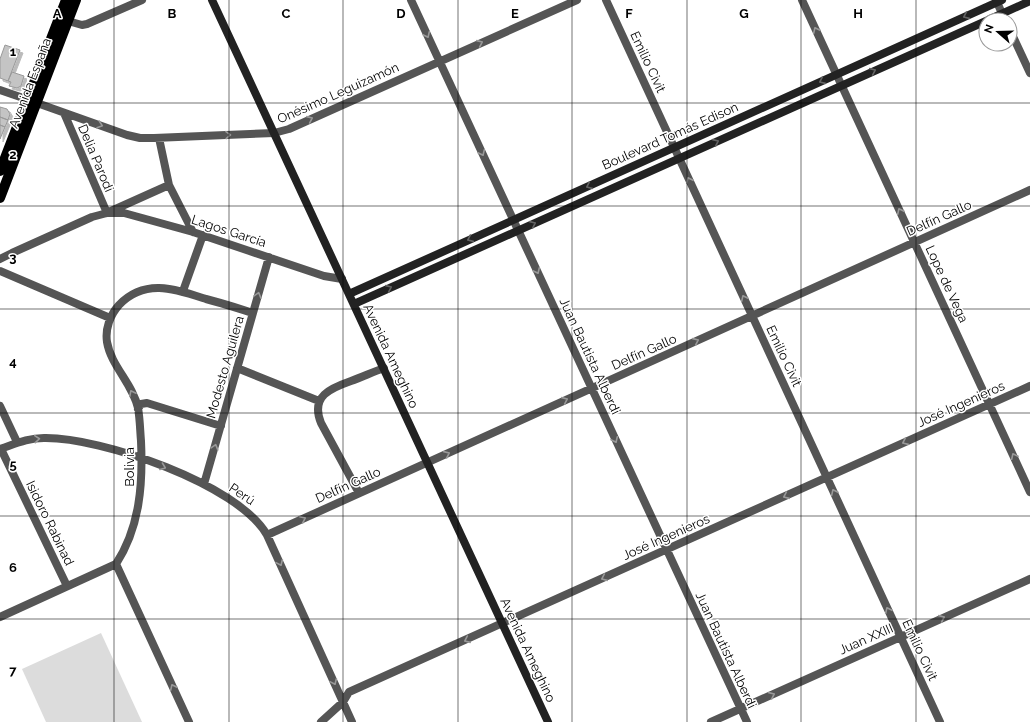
<svg xmlns="http://www.w3.org/2000/svg" width="1030" height="722" font-family="Raleway,sans-serif">
  <style>
    .green { fill: #dcdcdc }
    .building { fill: #c4c4c4; stroke: #999; filter: url(#shadow) }
    .lines { fill: none; stroke-linecap: round; stroke-linejoin: round }
    .minor { stroke: #555; stroke-width: 8 }
    .tertiary { stroke: #555; stroke-width: 8 }
    .secondary { stroke: #222; stroke-width: 8 }
    .primary { stroke: #000; stroke-width: 10 }
    .oneway { stroke: #646464 }
    .oneway2 { stroke: #999 }
    .grid { fill: none; stroke: #000; stroke-width: 1; stroke-opacity: 0.55 }
    .labels { text-anchor: middle; dominant-baseline: central; stroke-width: 3; stroke-linejoin: round; paint-order: stroke }
    .street-label { font-size: 13px; fill: #000; stroke: #fff }
    .grid-label { font-size: 13px; text-anchor: middle; font-weight: bold; fill: #000; stroke: #fff; stroke-width: 3; stroke-linejoin: round; paint-order: stroke }
  </style>
  <defs>
    <filter id="shadow"><feDropShadow dx="3" dy="3" stdDeviation="0" flood-color="#0004"/></filter>
  </defs>
  <rect width="100%" height="100%" fill="#fff"/>
  <path class="green" d="M 101,633 L 142,722 L 46,722 L 22,669 Z"/>
  <path class="building" d="M 5,45 L 20,50 L 8,81 L 0,78 L 0,59 Z
    M 12,72 L 24,76 L 21,86 L 17,88 L 9,86 L 11,82 L 8,81 Z
    M 0,107 L 7,109 L 10,114 L 8,120 L 0,117 Z
    M 0,117 L 8,120 L 5,127 L 0,125 Z
    M 0,125 L 5,127 L 0,139 Z"/>
  <g class="lines">
    <path class="minor" d="M 411,0 L 747,722
      M 606,0 L 940,722
      M 802,0 L 1030,492
      M 996,0 L 1005,20
      M 68,21 L 82,25 L 87,24 L 142,0
      M 1010,30 L 1030,73
      M 37,103 L 127,135 L 140,138 L 154,138 L 274,133 L 289,129 L 577,0
      M 64,113 L 107,213
      M 159,138 L 169,185 L 193,232
      M 111,211 L 169,185
      M 0,259 L 12,253 L 92,217 L 107,213 L 124,213 L 193,232 L 324,276 L 342,279
      M 0,271 L 110,318
      M 183,291 L 203,235
      M 237,368 L 319,401
      M 0,406 L 17,442
      M 138,409 L 141,404 L 147,403 L 221,426
      M 0,449 C 15,444 28,438 44,438 C 101,437 238,484 267,535 L 352,722
      M 1,449 L 67,586
      M 204,484 L 269,257
      M 359,493 L 321,423 C 310,396 331,388 351,381 C 362,377 373,372 384,368
      M 267,535 L 1030,190
      M 116,564 C 140,527 143,484 141,441 C 140,430 140,419 138,408 C 133,384 111,366 107,342 C 105,329 110,315 119,305 C 145,278 175,289 206,299 C 222,303 237,308 253,313
      M 116,564 L 189,722
      M 0,617 L 116,564
      M 321,722 L 343,702 L 349,692 L 1030,386
      M 711,722 L 1030,579"/>
    <path class="tertiary" d="M 0,90 L 32,101"/>
    <path class="secondary" d="M 212,0 L 548,722
      M 988,20 L 1030,1
      M 349,294 L 1002,0
      M 354,304 L 986,21"/>
    <path class="primary" d="M 0,171 L 66,0
      M 0,198 L 76,0"/>
  </g>
  <defs><path id="oneway-chevron" d="M-2-3.5L2.5 0L-2 3.5" fill="none" stroke-width="1.6" stroke-linecap="round" stroke-linejoin="round"/></defs>
  <g class="oneway">
    <use href="#oneway-chevron" transform="translate(966 16) rotate(156)"/>
    <use href="#oneway-chevron" transform="translate(873 71) rotate(-24)"/>
    <use href="#oneway-chevron" transform="translate(822 81) rotate(156)"/>
    <use href="#oneway-chevron" transform="translate(716 142) rotate(-24)"/>
    <use href="#oneway-chevron" transform="translate(589 186) rotate(156)"/>
    <use href="#oneway-chevron" transform="translate(533 224) rotate(-24)"/>
    <use href="#oneway-chevron" transform="translate(470 239) rotate(156)"/>
    <use href="#oneway-chevron" transform="translate(389 288) rotate(-24)"/>
  </g>
  <g class="oneway2">
    <use href="#oneway-chevron" transform="translate(816 30) rotate(-115)"/>
    <use href="#oneway-chevron" transform="translate(427 35) rotate(65)"/>
    <use href="#oneway-chevron" transform="translate(480 43) rotate(-24)"/>
    <use href="#oneway-chevron" transform="translate(310 119) rotate(-24)"/>
    <use href="#oneway-chevron" transform="translate(100 125) rotate(19)"/>
    <use href="#oneway-chevron" transform="translate(228 135) rotate(-2)"/>
    <use href="#oneway-chevron" transform="translate(482 153) rotate(65)"/>
    <use href="#oneway-chevron" transform="translate(689 180) rotate(-115)"/>
    <use href="#oneway-chevron" transform="translate(900 211) rotate(-115)"/>
    <use href="#oneway-chevron" transform="translate(537 271) rotate(65)"/>
    <use href="#oneway-chevron" transform="translate(258 295) rotate(-74)"/>
    <use href="#oneway-chevron" transform="translate(744 298) rotate(-115)"/>
    <use href="#oneway-chevron" transform="translate(696 341) rotate(-24)"/>
    <use href="#oneway-chevron" transform="translate(132 393) rotate(-117)"/>
    <use href="#oneway-chevron" transform="translate(565 400) rotate(-24)"/>
    <use href="#oneway-chevron" transform="translate(37 439) rotate(-5)"/>
    <use href="#oneway-chevron" transform="translate(615 440) rotate(65)"/>
    <use href="#oneway-chevron" transform="translate(905 442) rotate(156)"/>
    <use href="#oneway-chevron" transform="translate(215 447) rotate(-74)"/>
    <use href="#oneway-chevron" transform="translate(447 454) rotate(-24)"/>
    <use href="#oneway-chevron" transform="translate(1014 456) rotate(-115)"/>
    <use href="#oneway-chevron" transform="translate(163 467) rotate(21)"/>
    <use href="#oneway-chevron" transform="translate(834 492) rotate(-115)"/>
    <use href="#oneway-chevron" transform="translate(786 496) rotate(156)"/>
    <use href="#oneway-chevron" transform="translate(303 519) rotate(-24)"/>
    <use href="#oneway-chevron" transform="translate(280 563) rotate(66)"/>
    <use href="#oneway-chevron" transform="translate(604 578) rotate(156)"/>
    <use href="#oneway-chevron" transform="translate(888 610) rotate(-115)"/>
    <use href="#oneway-chevron" transform="translate(942 618) rotate(-24)"/>
    <use href="#oneway-chevron" transform="translate(467 640) rotate(156)"/>
    <use href="#oneway-chevron" transform="translate(334 682) rotate(66)"/>
    <use href="#oneway-chevron" transform="translate(173 687) rotate(-115)"/>
    <use href="#oneway-chevron" transform="translate(772 695) rotate(-24)"/>
  </g>
  <path class="grid" d="M 114,0 L 114,722M 229,0 L 229,722M 343,0 L 343,722M 458,0 L 458,722M 572,0 L 572,722M 687,0 L 687,722M 801,0 L 801,722M 916,0 L 916,722M 0,103 L 1030,103M 0,206 L 1030,206M 0,309 L 1030,309M 0,413 L 1030,413M 0,516 L 1030,516M 0,619 L 1030,619"/>
  <g class="labels">
    <g class="street-label">
      <text transform="translate(648 62) rotate(65)">Emilio Civit</text>
      <text transform="translate(30 83) rotate(-69)">Avenida España</text>
      <text transform="translate(338 93) rotate(-24)">Onésimo Leguizamón</text>
      <text transform="translate(670 136) rotate(-24)">Boulevard Tomás Edison</text>
      <text transform="translate(96 158) rotate(67)">Delia Parodi</text>
      <text transform="translate(939 218) rotate(-24)">Delfín Gallo</text>
      <text transform="translate(229 231) rotate(18)">Lagos García</text>
      <text transform="translate(947 284) rotate(65)">Lope de Vega</text>
      <text transform="translate(644 352) rotate(-24)">Delfín Gallo</text>
      <text transform="translate(391 356) rotate(65)">Avenida Ameghino</text>
      <text transform="translate(590 356) rotate(65)">Juan Bautista Alberdi</text>
      <text transform="translate(784 356) rotate(65)">Emilio Civit</text>
      <text transform="translate(225 367) rotate(-74)">Modesto Aguilera</text>
      <text transform="translate(961 404) rotate(-24)">José Ingenieros</text>
      <text transform="translate(129 467) rotate(-90)">Bolivia</text>
      <text transform="translate(348 485) rotate(-24)">Delfín Gallo</text>
      <text transform="translate(242 494) rotate(34)">Perú</text>
      <text transform="translate(50 523) rotate(64)">Isidoro Rabinad</text>
      <text transform="translate(666 537) rotate(-24)">José Ingenieros</text>
      <text transform="translate(866 639) rotate(-24)">Juan XXIII</text>
      <text transform="translate(528 650) rotate(65)">Avenida Ameghino</text>
      <text transform="translate(726 650) rotate(65)">Juan Bautista Alberdi</text>
      <text transform="translate(920 650) rotate(65)">Emilio Civit</text>
    </g>
  </g>
  <g class="grid-label">
    <text x="57" y="18">A</text>
    <text x="172" y="18">B</text>
    <text x="286" y="18">C</text>
    <text x="401" y="18">D</text>
    <text x="515" y="18">E</text>
    <text x="629" y="18">F</text>
    <text x="744" y="18">G</text>
    <text x="858" y="18">H</text>
    <text x="13" y="56">1</text>
    <text x="13" y="159">2</text>
    <text x="13" y="262">3</text>
    <text x="13" y="366">4</text>
    <text x="13" y="469">5</text>
    <text x="13" y="572">6</text>
    <text x="13" y="675">7</text>
  </g>
  <g transform="translate(998 32) rotate(290)"><circle r="19" fill="#ffffff" stroke="#999999"/>
  <path d="M0-3L7 15L0 10L-7 15Z" fill="#000000"/>
  <text y="-6" font-size="11" font-weight="bold" text-anchor="middle" fill="#000000">N</text>
  </g>
</svg>
